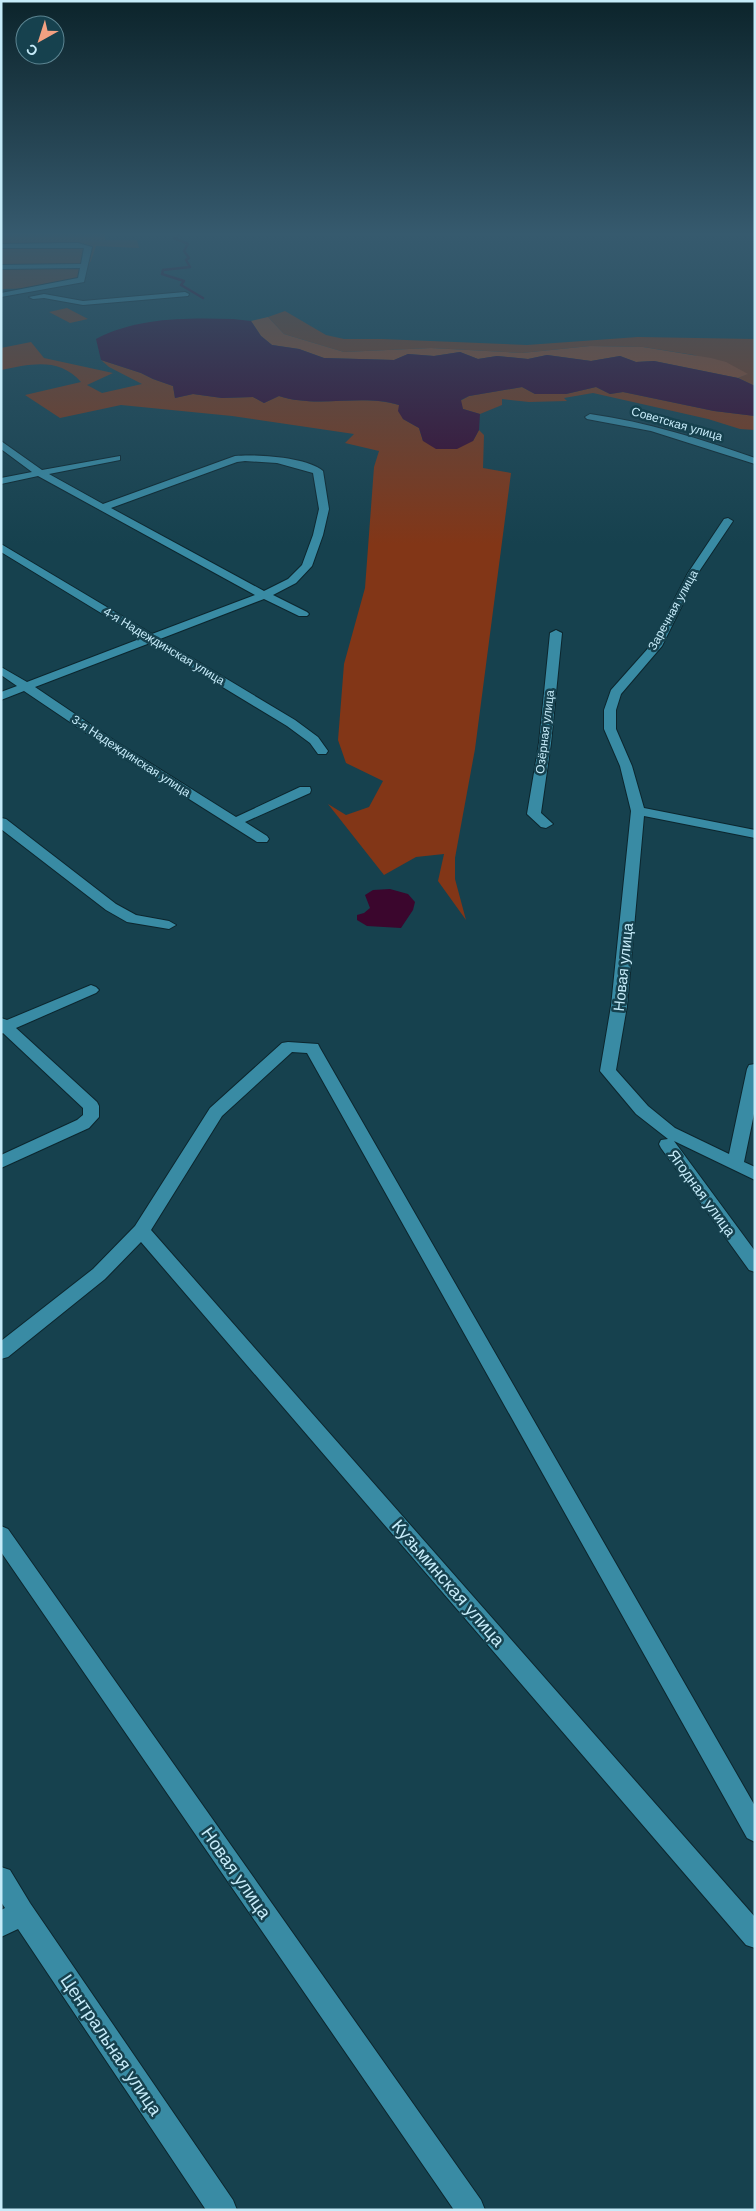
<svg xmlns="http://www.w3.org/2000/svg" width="756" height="2211" font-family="Arial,sans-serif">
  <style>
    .green { fill: #823617 }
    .forest { fill: #9b4421 }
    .water { fill: #3b062d }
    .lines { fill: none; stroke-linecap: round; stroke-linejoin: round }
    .stream { stroke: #3b062d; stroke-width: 2.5 }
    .minor-casing { stroke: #0c262e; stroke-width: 2 }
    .minor { fill: #398ba4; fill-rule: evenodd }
    .labels { text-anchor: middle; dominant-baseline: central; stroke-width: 5; stroke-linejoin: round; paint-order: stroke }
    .far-street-label { font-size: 12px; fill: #c6ebf9; stroke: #16414e }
    .street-label { font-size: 15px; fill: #c6ebf9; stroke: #16414e }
    .near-street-label { font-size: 18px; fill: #c6ebf9; stroke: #16414e }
  </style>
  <rect width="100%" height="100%" fill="#16414e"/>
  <path class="green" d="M 1,234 L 105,234 L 105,240 L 137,240 L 139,248 L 96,246 C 92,257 89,270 80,278 C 69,286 17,289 1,289 Z
    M 67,308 L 88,319 L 70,323 L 49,312 Z
    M 285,311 L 326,335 L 344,339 L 382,339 L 527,345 L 638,337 L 755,339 L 755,386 L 738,378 L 747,374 L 694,355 L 643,347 L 590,346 L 522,353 L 431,348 L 344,352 L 284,334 L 268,317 Z
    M 31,342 L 44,358 L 113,373 L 87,385 L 102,393 L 142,384 L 109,367 L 101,360 L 141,373 L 153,379 L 173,386 L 175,398 L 193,394 L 222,398 L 253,397 L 264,403 L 279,396 C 319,409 361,393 399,405 L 403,419 L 419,428 L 423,441 L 473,441 L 479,430 L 484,435 L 483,468 L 511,473 L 475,749 L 455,858 L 455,879 L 466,920 L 438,881 L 444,854 L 416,857 L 384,875 L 328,804 L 346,815 L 369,807 L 383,781 L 346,763 L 338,740 L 344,664 L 365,588 L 374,467 L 379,451 L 345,443 L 354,434 L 232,416 L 121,405 L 60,418 L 25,395 L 81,382 C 59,357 31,364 1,370 L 1,348 Z
    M 522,387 L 535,394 L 566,394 L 596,387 L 610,394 L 623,392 L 714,411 L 755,416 L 755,430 L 740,429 L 708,419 L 593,393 L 564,398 L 567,401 L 529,402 L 502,399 L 502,405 L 480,414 L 463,409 L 460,401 L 469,396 Z"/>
  <path class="forest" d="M 268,317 L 284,334 L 344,352 L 431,348 L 522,353 L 590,346 L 643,347 L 711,358 L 726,362 L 748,374 L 738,378 L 654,361 L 636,362 L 620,356 L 591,361 L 547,355 L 528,359 L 497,356 L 478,359 L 460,352 L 434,356 L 408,354 L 394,360 L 324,358 L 299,349 L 272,345 L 261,336 L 251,321 Z"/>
  <path class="water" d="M 233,319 L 251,321 L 261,336 L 272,345 L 299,349 L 324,358 L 394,360 L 408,354 L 434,356 L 460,352 L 478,359 L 497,356 L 528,359 L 547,355 L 591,361 L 620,356 L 636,362 L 654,361 L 738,378 L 755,386 L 755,416 L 714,411 L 623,392 L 610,394 L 596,387 L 566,394 L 535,394 L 522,387 L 469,396 L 461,400 L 463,409 L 480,414 L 479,430 L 473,441 L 457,449 L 436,449 L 423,441 L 419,428 L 403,419 L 398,411 L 399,405 C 362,393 319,409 279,396 L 264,403 L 253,397 L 222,398 L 193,394 L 175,398 L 173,386 L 153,379 L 141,373 L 101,360 L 96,339 C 138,317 187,318 233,319 Z
    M 390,889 L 408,894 L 415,902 L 413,910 L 401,928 L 367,926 L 357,920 L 357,915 L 364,913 L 370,908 L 365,895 L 373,890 Z"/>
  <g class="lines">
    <path class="stream" d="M 180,234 L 174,238 L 188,244 L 184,251 L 189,258 L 186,260 L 190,267 L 163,270 L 162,274 L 184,281 L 181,285 L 203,298"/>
    <defs>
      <path id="minor" d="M 78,243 L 92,247 L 84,282 L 1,297 L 1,293 L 78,278 L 80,268 L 1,269 L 1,265 L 81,264 L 84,248 L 1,248 L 1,244 Z
        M 185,292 L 189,294 L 188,296 L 83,305 L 44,298 L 33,299 L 29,297 L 44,294 L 83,301 Z
        M 590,414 C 647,422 701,439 755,458 L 755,464 L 651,431 L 587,419 L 585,417 Z
        M 1,441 L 42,470 L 120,456 L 120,460 L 49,474 L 103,504 L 235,456 C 256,454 307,457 323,471 L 329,509 L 323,535 L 312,566 L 296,583 L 273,595 L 307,612 L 309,614 L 307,616 L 299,616 L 264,599 L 160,639 L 295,720 L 318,737 L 328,751 L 326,754 L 318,754 L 310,743 L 287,726 L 150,643 L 35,687 L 118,743 L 236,817 L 300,787 L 310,787 L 311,790 L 310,793 L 245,822 L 267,836 L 269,839 L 267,842 L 257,842 L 110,749 L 24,691 L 1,700 L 1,692 L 17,686 L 1,675 L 1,667 L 27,682 L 142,638 L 1,552 L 1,544 L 152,634 L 255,595 L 38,476 L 1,484 L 1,478 L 32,472 L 1,449 ZM 245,461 L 277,463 L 313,473 L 319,509 L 313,535 L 302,565 L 288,579 L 264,591 L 111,508 L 237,462 Z
        M 728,518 L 733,521 L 698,573 L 662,646 L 621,694 L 616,710 L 616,729 L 632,766 L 644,808 L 755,830 L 755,838 L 644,816 L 627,1006 L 616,1070 L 648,1106 L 675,1128 L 729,1154 L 747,1069 L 749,1065 L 755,1064 L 755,1109 L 744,1162 L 755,1167 L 755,1180 L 674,1141 L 755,1251 L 755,1272 L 749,1270 L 661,1148 L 659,1144 L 661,1140 L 668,1139 L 636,1114 L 600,1071 L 611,1006 L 631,811 L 620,766 L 604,729 L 604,710 L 611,690 L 651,645 L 688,573 L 724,519 Z
        M 556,630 L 562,633 L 551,743 L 541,813 L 553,824 L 546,828 L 541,827 L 527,814 L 539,743 L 550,633 Z
        M 1,818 L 6,819 L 116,904 L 136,915 L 169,921 L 176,925 L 169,929 L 127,922 L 106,910 L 1,829 Z
        M 91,985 L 96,987 L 99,990 L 96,993 L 16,1028 L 97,1102 L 99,1106 L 99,1117 L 89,1128 L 1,1168 L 1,1155 L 77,1120 L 83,1115 L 83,1108 L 3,1033 L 1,1034 L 1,1018 L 7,1020 Z
        M 288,1042 L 318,1044 L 320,1048 L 755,1806 L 755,1842 L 747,1838 L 307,1053 L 292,1052 L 222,1116 L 151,1230 L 755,1917 L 755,1948 L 746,1945 L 141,1242 L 105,1279 L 8,1357 L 1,1359 L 1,1341 L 93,1269 L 135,1226 L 210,1108 L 282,1043 Z
        M 1,1526 L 8,1529 L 481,2200 L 485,2210 L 454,2210 L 1,1552 Z
        M 1,1867 L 10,1870 L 30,1903 L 233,2200 L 237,2210 L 206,2210 L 18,1929 L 1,1937 L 1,1910 L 5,1908 L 1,1902 Z"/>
    </defs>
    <use href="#minor" class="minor-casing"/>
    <use href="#minor" class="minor"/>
  </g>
  <linearGradient id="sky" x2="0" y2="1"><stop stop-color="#0c242b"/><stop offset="0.43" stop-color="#365a6e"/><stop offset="1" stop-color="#365a6e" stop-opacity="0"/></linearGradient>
  <rect width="756" height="544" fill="url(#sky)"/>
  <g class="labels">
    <g class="far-street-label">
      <text transform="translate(677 424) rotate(16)">Советская улица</text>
      <text transform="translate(673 610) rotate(-61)">Заречная улица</text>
      <text transform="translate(164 646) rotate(31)">4-я Надеждинская улица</text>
      <text transform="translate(545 732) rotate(-83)">Озёрная улица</text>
      <text transform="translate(131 756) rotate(33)">3-я Надеждинская улица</text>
    </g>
    <g class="street-label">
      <text transform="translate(623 967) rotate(-84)">Новая улица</text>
      <text transform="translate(702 1193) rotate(54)">Ягодная улица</text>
    </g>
    <g class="near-street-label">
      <text transform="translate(448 1583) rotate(49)">Кузьминская улица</text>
      <text transform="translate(236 1873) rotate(55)">Новая улица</text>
      <text transform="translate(111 2045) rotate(56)">Центральная улица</text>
    </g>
  </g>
  <rect width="756" height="2211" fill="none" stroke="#c6ebf9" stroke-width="5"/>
  <g transform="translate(40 40) rotate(219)"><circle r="24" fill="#16414e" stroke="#5c8592"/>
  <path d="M0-4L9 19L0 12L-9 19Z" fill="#f2a081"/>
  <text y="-8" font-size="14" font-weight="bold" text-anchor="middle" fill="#c6ebf9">С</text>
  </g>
</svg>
